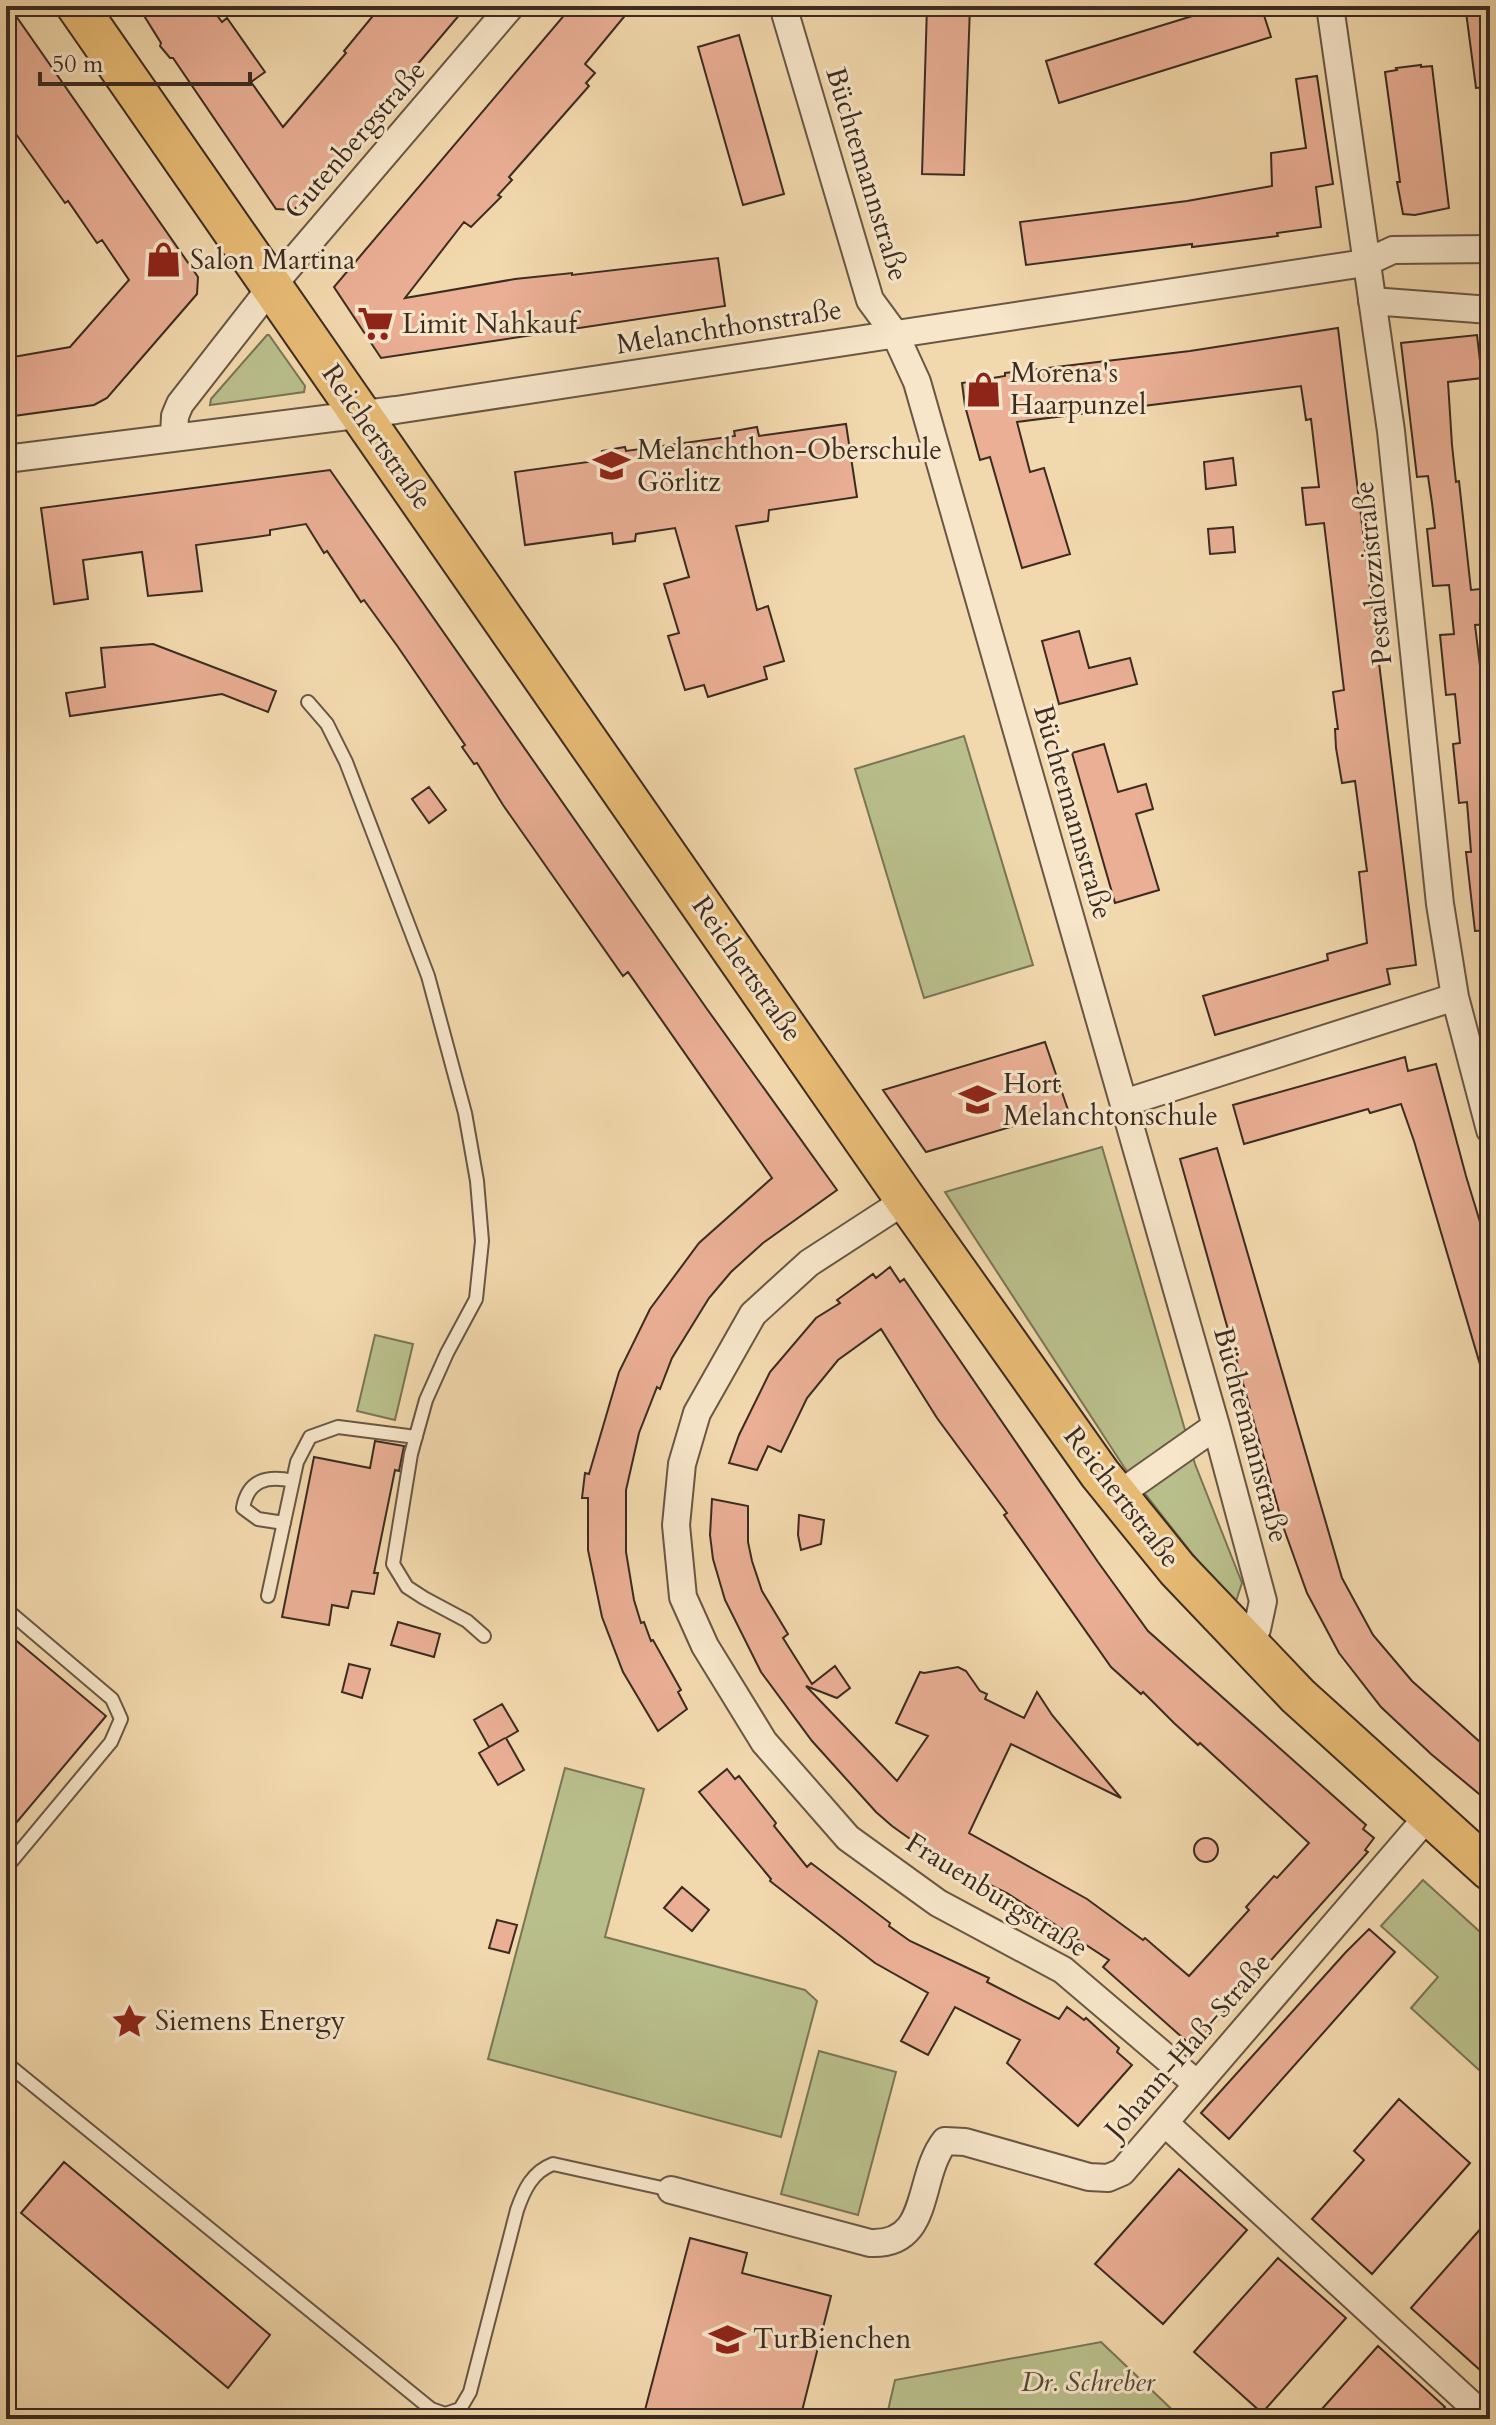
<svg xmlns="http://www.w3.org/2000/svg" width="1496" height="2425" font-family="Cardo,serif">
  <style>
    .green { fill: #b9bf8b; stroke: #7a7556; stroke-width: 2 }
    .building { fill: #eaaf95; stroke: #3b2b21; stroke-width: 2 }
    .lines { fill: none; stroke-linecap: round; stroke-linejoin: round }
    .lane-casing { stroke: #695644; stroke-width: 16 }
    .street-casing { stroke: #695644; stroke-width: 30 }
    .primary-casing { stroke: #3b2b21; stroke-width: 44 }
    .lane { stroke: #f7e6ca; stroke-width: 12 }
    .street { stroke: #f7e6ca; stroke-width: 26 }
    .primary { stroke: #e9bc76; stroke-width: 40 }
    .labels { text-anchor: middle; dominant-baseline: central; stroke-width: 6; stroke-linejoin: round; paint-order: stroke }
    .street-label { font-size: 28px; fill: #3b2b21; stroke: #f7e6ca }
    .poi-label { font-size: 28px; fill: #3b2b21; stroke: #f7e6ca; text-anchor: start }
    .park-label { font-size: 28px; font-style: italic; fill: #544936; stroke: #f7e6ca }
  </style>
  <rect width="100%" height="100%" fill="#f2d9ad"/>
  <filter id="stains"><feTurbulence type="fractalNoise" baseFrequency=".0025" numOctaves="4"/><feColorMatrix values="0 0 0 0 .2 0 0 0 0 .09 0 0 0 0 .02 0 0 0 .5 -.17"/></filter>
  <radialGradient id="worn" r=".72"><stop offset=".6" stop-color="#630" stop-opacity="0"/><stop offset="1" stop-color="#630" stop-opacity=".3"/></radialGradient>
  <path class="green" d="M 267,335 L 269,335 L 305,386 L 304,392 L 210,405 L 211,399 Z
    M 964,736 L 1033,965 L 924,998 L 855,769 Z
    M 1102,1147 L 1195,1464 L 1242,1583 L 1234,1607 L 1124,1467 L 945,1192 Z
    M 375,1335 L 413,1344 L 395,1420 L 357,1411 Z
    M 565,1768 L 644,1789 L 605,1937 L 805,1990 L 817,2001 L 781,2137 L 488,2059 Z
    M 1423,1880 L 1490,1941 L 1490,2080 L 1411,2008 L 1438,1977 L 1381,1926 Z
    M 819,2051 L 896,2072 L 858,2215 L 781,2194 Z
    M 1101,2342 L 1182,2419 L 886,2419 L 895,2380 Z"/>
  <path class="building" d="M 6,6 L 9,6 L 198,277 L 197,294 L 107,398 L 94,405 L 6,417 L 6,365 L 14,363 L 13,357 L 70,347 L 129,280 L 102,240 L 97,243 L 68,201 L 65,203 L 6,120 Z
    M 138,6 L 210,6 L 222,22 L 227,18 L 265,72 L 251,82 L 283,127 L 346,53 L 344,51 L 381,6 L 467,6 L 294,210 L 276,209 L 173,58 L 170,58 L 160,46 L 161,43 Z
    M 572,6 L 633,6 L 585,64 L 595,73 L 586,83 L 589,86 L 509,177 L 512,180 L 498,195 L 501,197 L 471,227 L 464,222 L 405,298 L 515,279 L 572,273 L 572,275 L 718,258 L 725,306 L 381,358 L 334,287 Z
    M 927,6 L 970,6 L 964,175 L 922,174 Z
    M 1225,6 L 1261,6 L 1271,37 L 1059,103 L 1046,61 Z
    M 1487,9 L 1490,28 L 1490,87 L 1476,88 L 1466,12 Z
    M 739,35 L 784,194 L 743,205 L 698,47 Z
    M 1421,65 L 1421,67 L 1432,66 L 1449,208 L 1415,215 L 1403,214 L 1397,182 L 1400,182 L 1385,72 L 1397,70 L 1396,68 Z
    M 1317,76 L 1333,184 L 1316,187 L 1321,227 L 1277,233 L 1278,236 L 1192,247 L 1192,244 L 1026,265 L 1020,222 L 1187,201 L 1272,186 L 1271,153 L 1306,148 L 1296,79 Z
    M 1338,328 L 1416,965 L 1387,969 L 1390,984 L 1215,1035 L 1203,996 L 1328,960 L 1327,954 L 1367,943 L 1359,872 L 1367,871 L 1355,781 L 1342,783 L 1336,748 L 1335,729 L 1338,729 L 1333,692 L 1344,690 L 1324,523 L 1306,525 L 1302,488 L 1319,487 L 1311,419 L 1306,420 L 1301,386 L 1017,422 L 1030,472 L 1044,468 L 1070,554 L 1022,568 L 990,457 L 980,460 L 965,406 L 962,383 L 1005,376 L 1005,373 L 1190,351 Z
    M 1477,335 L 1482,378 L 1448,382 L 1452,445 L 1456,482 L 1459,481 L 1471,590 L 1490,588 L 1490,624 L 1475,625 L 1484,699 L 1490,699 L 1490,930 L 1475,931 L 1466,852 L 1471,852 L 1467,802 L 1459,803 L 1453,744 L 1460,743 L 1455,694 L 1446,695 L 1440,635 L 1454,634 L 1449,585 L 1433,586 L 1427,529 L 1435,528 L 1432,503 L 1428,476 L 1417,477 L 1401,343 Z
    M 846,424 L 857,497 L 769,510 L 768,521 L 736,526 L 757,610 L 768,606 L 784,661 L 764,667 L 767,679 L 708,697 L 704,685 L 685,690 L 668,636 L 679,633 L 664,584 L 689,577 L 675,528 L 636,534 L 635,541 L 613,544 L 612,533 L 525,545 L 515,472 L 603,460 L 602,451 L 625,447 L 626,451 L 735,436 L 734,431 L 757,427 L 759,436 Z
    M 1233,458 L 1236,485 L 1206,489 L 1204,462 Z
    M 330,470 L 707,1009 L 837,1190 L 763,1243 L 731,1272 L 709,1298 L 672,1358 L 660,1389 L 657,1387 L 639,1433 L 626,1490 L 626,1552 L 634,1600 L 641,1623 L 644,1622 L 651,1641 L 653,1640 L 681,1690 L 678,1692 L 687,1709 L 658,1731 L 623,1672 L 602,1617 L 588,1550 L 588,1498 L 582,1498 L 585,1473 L 589,1474 L 619,1372 L 650,1309 L 699,1243 L 772,1178 L 628,972 L 623,976 L 503,805 L 477,763 L 474,764 L 462,747 L 465,745 L 398,647 L 364,600 L 361,602 L 327,551 L 324,553 L 306,524 L 270,530 L 270,535 L 196,545 L 202,591 L 148,596 L 142,552 L 83,560 L 88,599 L 54,604 L 41,508 Z
    M 1233,527 L 1235,552 L 1210,554 L 1208,529 Z
    M 1079,631 L 1089,668 L 1130,658 L 1137,684 L 1059,704 L 1042,641 Z
    M 153,644 L 276,691 L 268,712 L 222,694 L 70,716 L 66,693 L 105,687 L 101,648 Z
    M 1104,744 L 1118,792 L 1146,784 L 1153,809 L 1136,814 L 1159,890 L 1115,903 L 1072,753 Z
    M 429,787 L 446,810 L 429,823 L 412,799 Z
    M 1045,1042 L 1068,1110 L 926,1152 L 883,1090 Z
    M 1405,1057 L 1408,1071 L 1436,1064 L 1466,1176 L 1490,1255 L 1490,1377 L 1484,1378 L 1414,1141 L 1401,1104 L 1370,1113 L 1368,1109 L 1244,1144 L 1233,1105 Z
    M 1217,1148 L 1342,1578 L 1373,1635 L 1412,1681 L 1490,1751 L 1490,1803 L 1431,1754 L 1381,1707 L 1339,1653 L 1307,1593 L 1284,1529 L 1180,1159 Z
    M 890,1267 L 900,1282 L 904,1279 L 1098,1562 L 1148,1631 L 1366,1825 L 1363,1829 L 1374,1838 L 1365,1850 L 1368,1852 L 1193,2047 L 1103,1967 L 1109,1960 L 1007,1893 L 952,1866 L 951,1868 L 892,1826 L 876,1812 L 812,1741 L 761,1672 L 725,1600 L 713,1559 L 710,1535 L 712,1499 L 748,1506 L 748,1542 L 752,1561 L 762,1591 L 788,1634 L 783,1638 L 812,1684 L 835,1666 L 850,1688 L 837,1698 L 806,1686 L 897,1781 L 928,1736 L 896,1723 L 920,1672 L 924,1673 L 958,1667 L 966,1671 L 980,1691 L 987,1694 L 985,1699 L 1024,1718 L 1037,1692 L 1052,1715 L 1121,1798 L 1011,1744 L 969,1833 L 1087,1899 L 1143,1940 L 1145,1938 L 1189,1976 L 1249,1910 L 1246,1907 L 1274,1876 L 1277,1878 L 1309,1843 L 1200,1743 L 1198,1745 L 1174,1723 L 1143,1692 L 1141,1694 L 1111,1667 L 1004,1515 L 1007,1513 L 937,1418 L 881,1329 L 838,1360 L 807,1398 L 781,1452 L 768,1446 L 757,1470 L 729,1463 L 739,1435 L 770,1372 L 816,1318 L 840,1303 L 837,1300 L 873,1274 L 876,1278 Z
    M 375,1441 L 404,1446 L 399,1471 L 395,1470 L 374,1573 L 378,1573 L 374,1594 L 352,1591 L 348,1608 L 332,1605 L 329,1625 L 282,1617 L 314,1457 L 370,1468 Z
    M 799,1515 L 824,1520 L 821,1544 L 801,1550 L 798,1535 Z
    M 398,1622 L 440,1634 L 434,1657 L 391,1645 Z
    M 6,1632 L 106,1716 L 6,1835 Z
    M 349,1664 L 370,1669 L 362,1698 L 342,1692 Z
    M 502,1704 L 518,1731 L 506,1738 L 524,1770 L 498,1785 L 479,1753 L 505,1738 L 489,1747 L 474,1720 Z
    M 727,1769 L 735,1779 L 739,1776 L 776,1823 L 774,1826 L 807,1867 L 811,1863 L 890,1923 L 889,1926 L 910,1941 L 989,1978 L 987,1982 L 1059,2019 L 1067,2007 L 1084,2020 L 1086,2018 L 1119,2048 L 1117,2052 L 1132,2065 L 1078,2126 L 1007,2063 L 1020,2040 L 955,2007 L 928,2055 L 901,2041 L 928,1993 L 875,1963 L 770,1881 L 771,1879 L 699,1792 Z
    M1194 1850a12 12 0 1 1 24 0a12 12 0 1 1-24 0Z
    M 682,1887 L 709,1910 L 692,1931 L 664,1908 Z
    M 497,1920 L 517,1925 L 509,1953 L 489,1948 Z
    M 1369,1929 L 1395,1952 L 1229,2139 L 1201,2113 L 1346,1952 Z
    M 1399,2099 L 1470,2163 L 1372,2274 L 1312,2219 L 1364,2160 L 1354,2151 Z
    M 64,2162 L 270,2335 L 228,2388 L 21,2213 Z
    M 1179,2169 L 1247,2230 L 1163,2324 L 1095,2264 Z
    M 1490,2218 L 1490,2360 L 1480,2370 L 1411,2308 Z
    M 690,2238 L 747,2253 L 742,2273 L 831,2296 L 800,2419 L 679,2419 L 645,2410 Z
    M 1278,2258 L 1346,2318 L 1262,2413 L 1194,2352 Z
    M 1378,2346 L 1445,2407 L 1434,2419 L 1313,2419 Z"/>
  <g class="lines">
    <defs>
      <path id="lane" d="M 308,702 L 327,724 L 346,762 L 428,976 L 465,1113 L 477,1181 L 482,1241 L 476,1299 L 447,1353 L 426,1400 L 411,1454 L 393,1564 L 407,1587 L 424,1598 L 467,1621 L 484,1636
        M 284,1523 L 258,1519 L 243,1508 C 248,1480 267,1475 293,1481
        M 268,1596 L 297,1462 L 310,1437 L 338,1427 L 416,1437
        M 6,1609 L 112,1699 L 121,1719 L 111,1742 L 6,1868
        M 6,2063 L 431,2409 L 445,2414 L 460,2409 L 470,2392 L 517,2210 C 524,2190 532,2172 553,2164 L 671,2190"/>
      <path id="street" d="M 783,6 L 870,300 L 895,334 L 917,382 L 1216,1426 L 1263,1601 L 1257,1629 L 1247,1643
        M 1330,6 L 1391,431 L 1440,904 L 1455,997 L 1490,1130
        M 1372,301 L 1490,310
        M 174,436 L 175,416 L 180,404 L 272,286 L 511,6
        M 6,459 L 396,410 L 1365,263 L 1393,250 L 1490,249
        M 1124,1103 L 1455,997
        M 906,1200 L 809,1263 L 753,1314 L 697,1413 L 682,1464 L 676,1525 L 683,1597 L 705,1646 L 764,1742 L 848,1838 L 938,1903 L 1063,1970 L 1197,2084
        M 1118,1495 L 1216,1426
        M 1165,2123 L 1487,2419
        M 671,2190 L 870,2243 C 932,2246 916,2178 945,2141 L 965,2142 L 1089,2177 L 1108,2178 L 1122,2172 L 1429,1815"/>
      <path id="primary" d="M 77,6 L 906,1200 L 1100,1474 L 1177,1569 L 1298,1696 L 1490,1870"/>
    </defs>
    <use href="#lane" class="lane-casing"/>
    <use href="#street" class="street-casing"/>
    <use href="#primary" class="primary-casing"/>
    <use href="#lane" class="lane"/>
    <use href="#street" class="street"/>
    <use href="#primary" class="primary"/>
  </g>
  <defs>
    <symbol id="shop-bare" viewBox="-9 -9 18 18"><path d="M-5-2.5h2.3a2.7 3.5 0 0 1 5.4 0H5L5.5 6h-11ZM-1.5-2.5h3a1.5 2.3 0 0 0-3 0Z" fill="#8f2418" stroke="#f7e6ca" stroke-width="2.5" paint-order="stroke"/></symbol>
    <symbol id="supermarket-bare" viewBox="-9 -9 18 18"><path d="M-6-5.5h2.5l.6 2H6L4.5 2H-2.5L-4.4-4H-6ZM-1.5 3.2a1.3 1.3 0 1 0 .1 0ZM3 3.2a1.3 1.3 0 1 0 .1 0Z" fill="#8f2418" stroke="#f7e6ca" stroke-width="2.5" paint-order="stroke"/></symbol>
    <symbol id="school-bare" viewBox="-9 -9 18 18"><path d="M0-5L7-2L0 1L-7-2ZM-4 1L0 2.5L4 1V4Q0 6-4 4Z" fill="#8f2418" stroke="#f7e6ca" stroke-width="2.5" paint-order="stroke"/></symbol>
    <symbol id="sight-bare" viewBox="-9 -9 18 18"><path d="M0-6L1.8-2.2L6-1.7L2.9 1.2L3.7 5.4L0 3.3L-3.7 5.4L-2.9 1.2L-6-1.7L-1.8-2.2Z" fill="#8f2418" stroke="#f7e6ca" stroke-width="2.5" paint-order="stroke"/></symbol>
  </defs>
  <g fill-rule="evenodd">
    <use href="#shop-bare" x="138" y="234" width="51" height="51"/>
    <use href="#supermarket-bare" x="350" y="298" width="51" height="51"/>
    <use href="#shop-bare" x="958" y="364" width="51" height="51"/>
    <use href="#school-bare" x="586" y="440" width="51" height="51"/>
    <use href="#school-bare" x="952" y="1074" width="51" height="51"/>
    <use href="#sight-bare" x="104" y="1996" width="51" height="51"/>
    <use href="#school-bare" x="702" y="2314" width="51" height="51"/>
  </g>
  <g class="labels">
    <g class="street-label">
      <text transform="translate(355 140) rotate(-49)">Gutenbergstraße</text>
      <text transform="translate(867 174) rotate(73)">Büchtemannstraße</text>
      <text transform="translate(729 327) rotate(-9)">Melanchthonstraße</text>
      <text transform="translate(377 437) rotate(55)">Reichertstraße</text>
      <text transform="translate(1373 573) rotate(-96)">Pestalozzistraße</text>
      <text transform="translate(1073 812) rotate(74)">Büchtemannstraße</text>
      <text transform="translate(747 969) rotate(55)">Reichertstraße</text>
      <text transform="translate(1251 1435) rotate(75)">Büchtemannstraße</text>
      <text transform="translate(1122 1497) rotate(52)">Reichertstraße</text>
      <text transform="translate(997 1895) rotate(32)">Frauenburgstraße</text>
      <text transform="translate(1188 2046) rotate(-49)">Johann-Haß-Straße</text>
    </g>
    <g class="poi-label">
      <text x="190" y="260">Salon Martina</text>
      <text x="402" y="324">Limit Nahkauf</text>
      <text x="1010" y="373">Morena's<tspan x="1010" dy="32">Haarpunzel</tspan></text>
      <text x="637" y="450">Melanchthon-Oberschule<tspan x="637" dy="32">Görlitz</tspan></text>
      <text x="1003" y="1084">Hort<tspan x="1003" dy="32">Melanchtonschule</tspan></text>
      <text x="155" y="2021">Siemens Energy</text>
      <text x="753" y="2339">TurBienchen</text>
    </g>
    <g class="park-label">
      <text x="1088" y="2382">Dr. Schreber</text>
    </g>
  </g>
  <rect width="1496" height="2425" fill="none" stroke="#f2d9ad" stroke-width="32"/>
  <rect x="8" y="8" width="1480" height="2409" fill="none" stroke="#3b2b21" stroke-width="4"/>
  <rect x="16" y="16" width="1464" height="2393" fill="none" stroke="#3b2b21" stroke-width="2"/>
  <path d="M40 72v12h210v-12" fill="none" stroke="#3b2b21" stroke-width="4"/>
  <text x="52" y="72" font-size="24" fill="#3b2b21" stroke="#f7e6ca" stroke-width="6" paint-order="stroke">50 m</text>
  <rect width="100%" height="100%" filter="url(#stains)"/>
  <rect width="100%" height="100%" fill="url(#worn)"/>
</svg>
